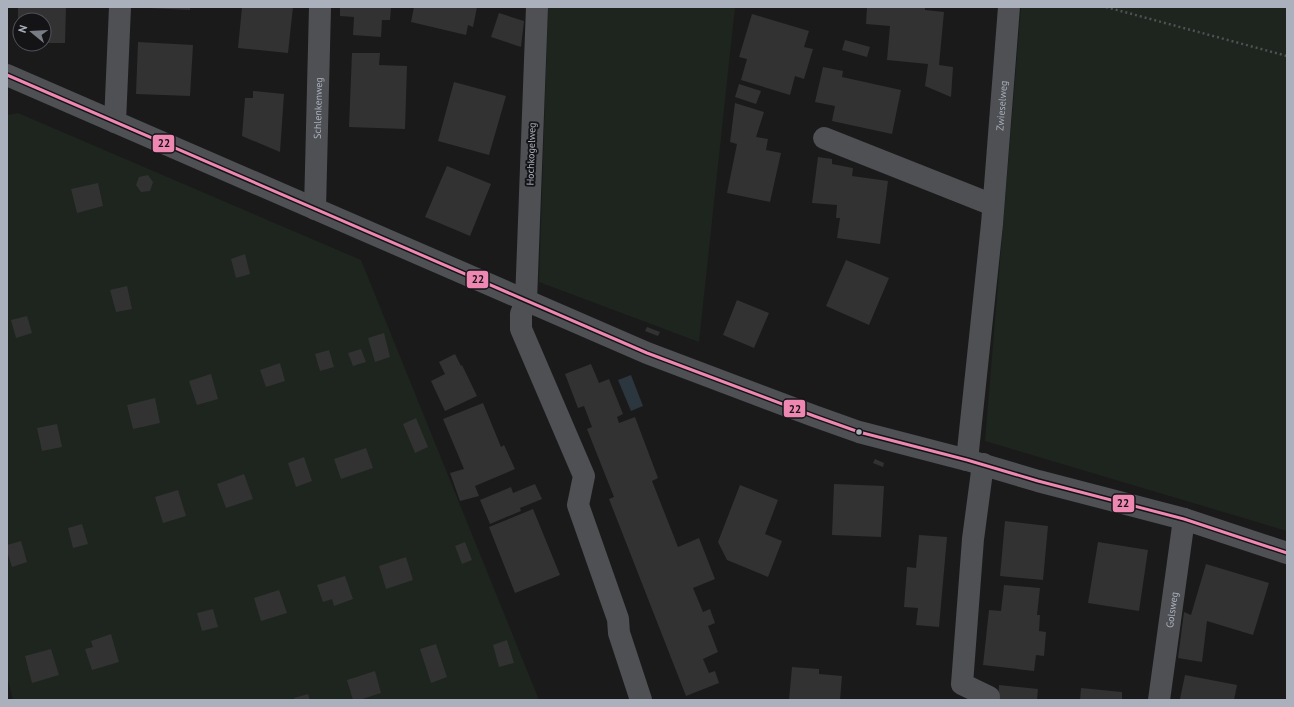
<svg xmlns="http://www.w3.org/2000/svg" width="1294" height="707" font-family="'PT Sans',sans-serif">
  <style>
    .green { fill: #1d251e }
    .water { fill: #2b363e }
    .building { fill: #323233 }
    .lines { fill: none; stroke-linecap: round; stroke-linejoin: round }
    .path { stroke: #505155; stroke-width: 2.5; stroke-dasharray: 2 3; stroke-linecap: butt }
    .minor { stroke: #4e5054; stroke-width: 22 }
    .bus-1-casing { stroke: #141417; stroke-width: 6 }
    .bus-1 { stroke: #ee87b2; stroke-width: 3 }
    .bus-dot { fill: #aab0bc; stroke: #141417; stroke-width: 1.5 }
    .labels { text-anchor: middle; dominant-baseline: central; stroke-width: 4; stroke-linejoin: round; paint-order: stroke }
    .street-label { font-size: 10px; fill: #aab0bc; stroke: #141417 }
    .line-badge { stroke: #141417; stroke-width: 1.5 }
    .pale-badge-label { font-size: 11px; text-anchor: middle; font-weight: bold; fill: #111 }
  </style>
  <rect width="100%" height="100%" fill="#1a1a1b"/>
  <path class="green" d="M 548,7 L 735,7 L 699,342 L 539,282 Z
    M 1021,7 L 1287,7 L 1287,531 L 985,441 Z
    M 18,113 L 361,260 L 539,700 L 13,700 L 7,677 L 7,115 Z"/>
  <path class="water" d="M 631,375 L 643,406 L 631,411 L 618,380 Z"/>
  <path class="building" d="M 18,7 L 66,7 L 65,43 L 44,43 L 44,20 L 20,20 L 20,42 L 18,42 Z
    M 149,7 L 190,7 L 190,10 L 149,8 Z
    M 242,7 L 293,7 L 288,53 L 238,48 Z
    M 340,7 L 391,7 L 390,20 L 382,20 L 381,37 L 353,35 L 354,17 L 340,16 Z
    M 414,7 L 477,7 L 473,27 L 468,25 L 466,35 L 411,22 Z
    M 867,7 L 925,7 L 925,10 L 944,12 L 939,65 L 953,67 L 951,97 L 925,86 L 928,64 L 887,60 L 890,26 L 866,24 Z
    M 499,13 L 524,21 L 521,47 L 491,37 Z
    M 752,14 L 809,31 L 804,47 L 813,49 L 804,79 L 795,76 L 790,95 L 741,80 L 747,59 L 739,57 Z
    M 845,40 L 870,47 L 867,57 L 842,50 Z
    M 138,42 L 193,45 L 190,96 L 136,94 Z
    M 352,53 L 380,53 L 379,65 L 407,66 L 405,129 L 349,127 Z
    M 823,67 L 843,71 L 842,77 L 901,90 L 892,134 L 832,121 L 835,106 L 815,102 Z
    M 454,82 L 506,96 L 489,155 L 438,141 Z
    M 739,84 L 761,91 L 756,104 L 735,97 Z
    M 253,91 L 284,94 L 280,152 L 242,136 L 245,98 L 253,98 Z
    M 735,103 L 764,112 L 756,137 L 768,139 L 766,150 L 781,153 L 770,202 L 727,193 L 737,144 L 730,142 Z
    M 818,157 L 832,159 L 832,164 L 853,168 L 852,176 L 888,181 L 880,244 L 837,238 L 840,218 L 836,218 L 837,205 L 812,203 Z
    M 447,166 L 491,184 L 470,236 L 425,217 Z
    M 148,175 L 153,182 L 150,191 L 141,192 L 136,185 L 139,177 Z
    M 98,183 L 103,206 L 77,213 L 71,189 Z
    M 245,254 L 250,274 L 236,278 L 231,259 Z
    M 846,260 L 889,278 L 869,325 L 826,306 Z
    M 127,286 L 132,309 L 116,312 L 110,290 Z
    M 737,300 L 769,313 L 754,348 L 723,335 Z
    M 27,316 L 32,333 L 16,338 L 11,320 Z
    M 647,327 L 660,332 L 658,336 L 645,331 Z
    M 384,333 L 390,357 L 375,362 L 368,338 Z
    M 361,349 L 366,362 L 353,366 L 348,353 Z
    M 329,350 L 334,367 L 320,371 L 315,354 Z
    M 455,354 L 461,366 L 462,365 L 477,396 L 445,411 L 431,381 L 445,374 L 439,362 Z
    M 280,363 L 285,381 L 266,387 L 260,370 Z
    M 591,364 L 599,383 L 609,379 L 623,414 L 617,417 L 619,423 L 635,417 L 658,478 L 652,481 L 678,547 L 699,538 L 715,579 L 693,588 L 703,612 L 710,609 L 715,623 L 708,626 L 718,652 L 703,659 L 709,673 L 715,671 L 719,683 L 686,696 L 609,499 L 614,497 L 587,429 L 592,427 L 584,406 L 578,408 L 565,374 Z
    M 211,374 L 218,399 L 197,405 L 189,381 Z
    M 155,398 L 160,423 L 133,429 L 127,405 Z
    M 483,403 L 501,447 L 504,445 L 515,469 L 475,486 L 479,496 L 460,501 L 450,473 L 464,469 L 443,419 Z
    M 416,418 L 428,447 L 415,453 L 403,424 Z
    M 57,424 L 62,447 L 42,451 L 37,428 Z
    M 366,448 L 373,468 L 341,479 L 334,459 Z
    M 304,457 L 312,481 L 296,487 L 288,463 Z
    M 875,459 L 884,463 L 883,467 L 873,463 Z
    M 244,474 L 253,499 L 226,508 L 217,484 Z
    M 535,484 L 542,499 L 520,508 L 521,511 L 490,524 L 480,500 L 511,487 L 513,493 Z
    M 834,484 L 884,486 L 881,537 L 832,535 Z
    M 740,485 L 778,500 L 765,534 L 782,541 L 768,577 L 727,560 L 718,542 Z
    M 178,490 L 186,516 L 163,523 L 155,497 Z
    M 533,509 L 560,575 L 515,593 L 489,527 Z
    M 1005,521 L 1048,526 L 1043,580 L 1000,576 Z
    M 82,524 L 88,544 L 73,548 L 68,528 Z
    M 919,535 L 947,537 L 939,627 L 916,625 L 918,608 L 904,607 L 907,567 L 916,568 Z
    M 21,541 L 27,562 L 12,567 L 7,551 L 7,545 Z
    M 465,542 L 472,560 L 462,564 L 455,546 Z
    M 1098,542 L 1148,550 L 1139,611 L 1088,603 Z
    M 406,557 L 413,580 L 386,589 L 379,566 Z
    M 1206,564 L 1269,583 L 1253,635 L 1207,621 L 1202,662 L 1178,658 L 1184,612 L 1191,615 Z
    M 345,576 L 353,599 L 334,606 L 332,599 L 323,602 L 317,585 Z
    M 1004,585 L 1040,588 L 1037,615 L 1040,615 L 1039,631 L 1046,632 L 1044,656 L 1036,655 L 1034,671 L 983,665 L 989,610 L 1001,611 Z
    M 279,590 L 287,613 L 261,621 L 254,598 Z
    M 213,609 L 218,627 L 202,631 L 197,613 Z
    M 111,634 L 119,662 L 92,670 L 85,649 L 93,647 L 91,641 Z
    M 507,640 L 514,663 L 499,667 L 493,645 Z
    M 436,644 L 447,677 L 431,683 L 420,649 Z
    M 51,649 L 59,675 L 32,683 L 25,656 Z
    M 792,667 L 819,669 L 819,674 L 842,676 L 840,700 L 789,700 Z
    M 375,671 L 381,693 L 359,700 L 353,700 L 347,680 Z
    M 1185,675 L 1237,685 L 1234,700 L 1187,700 L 1180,699 Z
    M 999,685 L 1038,689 L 1037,700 L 998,700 Z
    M 1081,688 L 1122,692 L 1122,700 L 1080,700 Z
    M 308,694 L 310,700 L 295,700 L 294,698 Z"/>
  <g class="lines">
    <path class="path" d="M 1106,7 L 1287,56"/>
    <g class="minor">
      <path d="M 537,7 L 526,301 L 521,314 L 521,329 L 584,476 L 578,505 L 618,619 L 619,633 L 641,700"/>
      <path d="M 7,75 L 647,353 L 814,416 L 859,432 L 967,460 L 1038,481 L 1184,519 L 1287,553"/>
      <path d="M 115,122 L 120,7"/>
      <path d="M 824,138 L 993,205"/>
      <path id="s1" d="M 315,209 L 320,7"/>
      <path id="s2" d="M 967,460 L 992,224 L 1009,7"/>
      <path d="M 983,464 L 973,539 L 962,684 L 989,697"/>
      <path id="s3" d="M 1159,700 L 1184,519"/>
    </g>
    <defs>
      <path id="bus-1" d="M 7,75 L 647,353 L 814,416 L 859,432 L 967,460 L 1038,481 L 1184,519 L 1287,553"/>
    </defs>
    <use href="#bus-1" class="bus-1-casing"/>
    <use href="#bus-1" class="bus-1"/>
  </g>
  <circle class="bus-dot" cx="859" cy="432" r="3.5"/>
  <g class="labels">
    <g class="street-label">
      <text stroke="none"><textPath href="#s2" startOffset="356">Zwieselweg</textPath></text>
      <text stroke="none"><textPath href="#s1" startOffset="101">Schlenkenweg</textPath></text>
      <text transform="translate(531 154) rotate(-88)">Hochkogelweg</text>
      <text stroke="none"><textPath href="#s3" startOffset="91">Golsweg</textPath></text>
    </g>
  </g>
  <g class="line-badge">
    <rect x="152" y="134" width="23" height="19" rx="4" fill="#ee87b2"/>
    <rect x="466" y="270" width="23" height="19" rx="4" fill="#ee87b2"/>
    <rect x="783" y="399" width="23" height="19" rx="4" fill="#ee87b2"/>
    <rect x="1112" y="494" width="23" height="19" rx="4" fill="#ee87b2"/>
  </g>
  <g class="pale-badge-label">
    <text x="164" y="147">22</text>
    <text x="478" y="283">22</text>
    <text x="795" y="413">22</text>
    <text x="1123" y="507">22</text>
  </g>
  <rect width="1294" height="707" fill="none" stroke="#aab0bc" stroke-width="16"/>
  <g transform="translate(32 32) rotate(288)"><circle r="19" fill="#141417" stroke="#505259"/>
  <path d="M0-3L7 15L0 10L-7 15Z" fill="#787c84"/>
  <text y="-6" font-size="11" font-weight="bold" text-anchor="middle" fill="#aab0bc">N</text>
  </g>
</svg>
